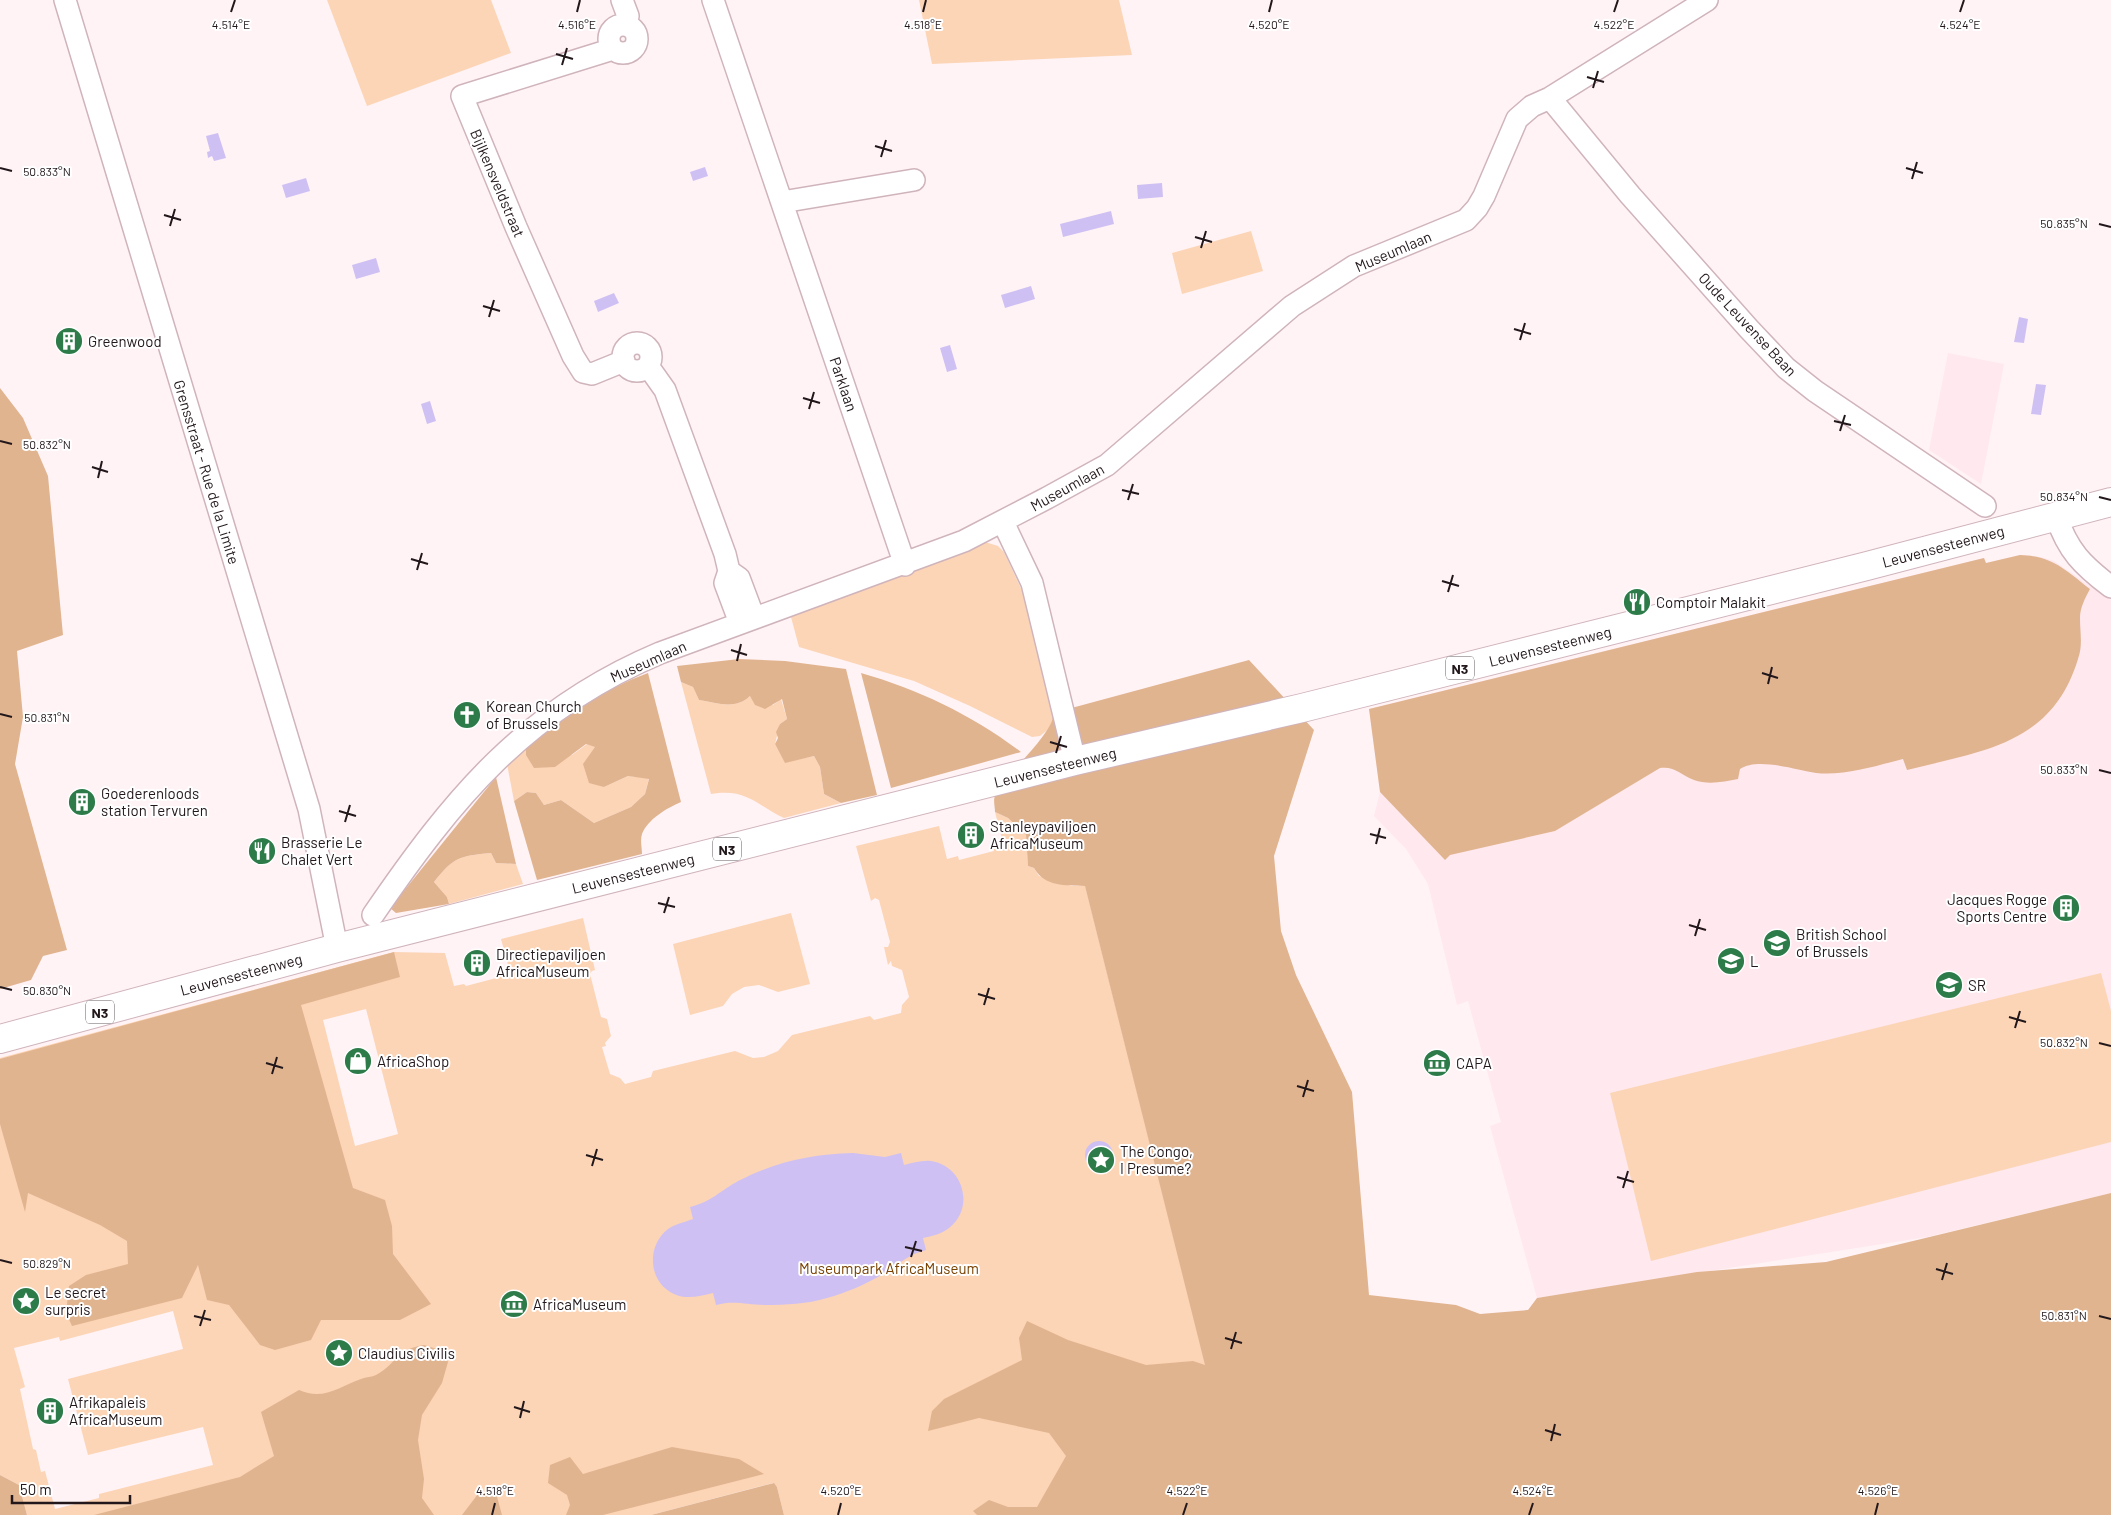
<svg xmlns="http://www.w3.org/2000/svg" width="2111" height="1515" font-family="Barlow,sans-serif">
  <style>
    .built { fill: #ffe8ee }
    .green { fill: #fcd5b6; fill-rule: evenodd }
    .forest { fill: #e1b490 }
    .water { fill: #cfc0f3 }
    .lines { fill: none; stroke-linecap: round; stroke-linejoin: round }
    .minor-casing { stroke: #d0b4bc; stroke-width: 24 }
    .major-casing { stroke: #d0b4bc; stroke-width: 30 }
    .minor { stroke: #fff; stroke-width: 21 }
    .major { stroke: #fff; stroke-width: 28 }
    .ticks { fill: none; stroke: #22181b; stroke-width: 2 }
    .labels { text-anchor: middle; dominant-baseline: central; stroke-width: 4; stroke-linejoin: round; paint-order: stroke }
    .shield { fill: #fff; stroke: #645d5f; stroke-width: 1 }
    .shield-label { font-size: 14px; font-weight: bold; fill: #22181b }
    .street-label { font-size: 15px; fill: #22181b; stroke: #fff }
    .poi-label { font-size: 15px; fill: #22181b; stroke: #fff; text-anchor: start }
    .park-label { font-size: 15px; fill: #784100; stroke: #fff }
    .ticks-label { font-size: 12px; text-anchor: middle; fill: #22181b; stroke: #fff; stroke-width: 4; stroke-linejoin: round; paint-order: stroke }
  </style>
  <rect width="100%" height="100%" fill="#fff3f6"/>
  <path class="built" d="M 1948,353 L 2004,364 L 1981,484 L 1929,450 Z
    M 2020,555 L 2041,557 L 2054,561 L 2111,600 L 2111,1193 L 1927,1237 L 1537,1298 L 1490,1126 L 1501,1122 L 1468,1001 L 1457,1005 L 1428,884 L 1406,849 L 1374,816 L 1380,792 L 1369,709 L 1984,558 L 1986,563 Z"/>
  <path class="green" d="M 327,0 L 491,0 L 511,53 L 367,106 Z
    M 919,0 L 1119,0 L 1132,55 L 932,64 Z
    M 1251,231 L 1263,271 L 1182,294 L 1172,253 Z
    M 985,542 L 998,546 L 1004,552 L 1025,597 L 1053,718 L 1050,728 L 1040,736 L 1032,737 L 970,706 L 914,681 L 799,647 L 791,617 L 976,543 Z
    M 681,682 L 693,687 L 699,700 C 717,703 736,710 750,696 L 773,705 L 781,699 L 787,719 L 780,724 L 775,744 L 785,762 L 814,756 L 820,767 L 824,794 L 841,803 L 784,818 C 756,805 747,788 711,794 Z
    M 587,744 L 596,747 L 604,787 L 628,776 L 649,778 L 645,794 L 631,807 L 594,823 L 561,800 L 544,805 L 536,793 L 527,792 L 514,801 L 507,764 L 526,746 L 572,755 Z
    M 995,812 L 1008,818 L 1026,835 L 1028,866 L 1034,868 L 1039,876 L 1072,886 L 1085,885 L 1206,1366 L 1039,1515 L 784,1515 L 777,1487 L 773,1483 L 651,1515 L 27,1515 L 19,1485 L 0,1475 L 0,1058 L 394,952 L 445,953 L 454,986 L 464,984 L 466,986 L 500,977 L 499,975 L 510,972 L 501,939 L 583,918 L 595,970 L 592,971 L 590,974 L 601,1017 L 607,1019 L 611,1036 L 605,1043 L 606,1046 L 602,1047 L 610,1074 L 620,1078 L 625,1084 L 651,1077 L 653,1071 L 735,1051 L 753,1058 L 764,1057 L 778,1051 L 792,1035 L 870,1016 L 874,1020 L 901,1013 L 902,1005 L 909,997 L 902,970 L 892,966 L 891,961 L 888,965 L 884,947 L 888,947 L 890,942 L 879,900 L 875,898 L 871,901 L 856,846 L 939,826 L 947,859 L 958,856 L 959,860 L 994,851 L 993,846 L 1003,843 ZM 366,1009 L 398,1134 L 355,1146 L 323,1020 ZM 173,1311 L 183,1349 L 68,1379 L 88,1455 L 203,1427 L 213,1465 L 99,1494 L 99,1498 L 55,1509 L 45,1471 L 41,1472 L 36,1450 L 33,1449 L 20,1389 L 25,1387 L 14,1348 L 59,1337 L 60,1341 Z
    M 491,853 L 496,863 L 516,864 L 523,884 L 449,904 L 447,897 L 434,882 C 454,857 459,856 491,853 Z
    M 791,913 L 810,984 L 778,992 L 759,985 L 744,987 L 732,994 L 723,1006 L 690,1015 L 673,944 Z
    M 2101,973 L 2111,1011 L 2111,1142 L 1651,1261 L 1610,1093 Z"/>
  <path class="forest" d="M 0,388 L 23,418 L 48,476 L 63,635 L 17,651 L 23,717 L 15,764 L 67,950 L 43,956 L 31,980 L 0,989 Z
    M 2020,555 C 2053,556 2065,570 2090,589 C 2085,598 2080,608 2080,618 C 2080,633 2083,645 2078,659 C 2052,745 1982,751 1907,770 L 1903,759 C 1875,766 1845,776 1816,773 C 1795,770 1758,757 1740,769 L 1738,779 C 1724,782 1707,785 1694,780 C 1681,775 1675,766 1660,768 L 1555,831 L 1450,855 L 1445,860 L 1380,792 L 1369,709 L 1984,558 L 1986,563 Z
    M 739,659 L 785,661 L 846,669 L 877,795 L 841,803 L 824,794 L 820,767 L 814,756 L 785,763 L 775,744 L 778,738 L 776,732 L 780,724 L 787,719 L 782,699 L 765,709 L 755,705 L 750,696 C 736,710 717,703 699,700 L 693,687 L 681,682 L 677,666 Z
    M 1249,660 L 1314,730 L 1274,856 L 1281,931 L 1296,975 L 1352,1092 L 1369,1295 L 1456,1305 L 1480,1314 L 1528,1310 L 1537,1298 L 1697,1272 L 1826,1262 L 2111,1193 L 2111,1515 L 977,1515 L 973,1511 L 989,1500 L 1008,1507 L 1037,1507 L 1066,1456 L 1049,1433 L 979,1418 L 928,1431 L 932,1411 L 944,1399 L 1022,1360 L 1019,1338 L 1027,1321 L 1068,1340 L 1146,1365 L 1193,1361 L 1205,1365 L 1085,886 C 1065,885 1045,887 1034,868 L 1028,866 L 1026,835 L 1008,818 L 995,812 C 995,807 993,800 995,796 C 1004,775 1056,732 1053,713 Z
    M 648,673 L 681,802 C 667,808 648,819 642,834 C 640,840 642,848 642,854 L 537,880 L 514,801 L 527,792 L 536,793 L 544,805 L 561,800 L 594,823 L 631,807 L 645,794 L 649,779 L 628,776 L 604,787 L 589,783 L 583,764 L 595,747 L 586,744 L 555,767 L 534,768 L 526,755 L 526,746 C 562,717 604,689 648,673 Z
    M 861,673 C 920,690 972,715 1021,752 L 891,788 Z
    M 496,777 L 516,864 L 496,863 L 491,853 C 459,856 454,857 434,882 L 447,897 L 449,904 L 396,913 L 390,908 Z
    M 394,952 L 400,977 L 301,1005 L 353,1188 L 385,1200 L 392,1226 L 393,1254 L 431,1304 L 400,1320 L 321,1320 L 311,1340 L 275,1350 L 260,1345 L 229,1305 L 207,1300 L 198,1265 L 182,1298 L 72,1326 L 66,1313 L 69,1286 L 86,1275 L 128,1264 L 127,1241 L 100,1225 L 28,1193 L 25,1212 L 0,1124 L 0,1059 Z
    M 424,1345 L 443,1351 L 448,1362 L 442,1383 L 422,1415 L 418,1440 L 424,1479 L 422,1498 L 434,1515 L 94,1515 L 240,1477 L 274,1456 L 261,1412 L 299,1390 C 323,1401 339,1387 361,1379 C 366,1377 372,1377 376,1375 C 398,1363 394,1350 424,1345 Z
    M 672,1447 L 739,1459 L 764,1474 L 603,1515 L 566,1515 L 570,1505 L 567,1495 L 548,1483 L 550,1465 L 570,1457 L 583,1474 Z
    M 0,1475 L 19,1485 L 27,1515 L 0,1515 Z
    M 774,1483 L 777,1487 L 784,1515 L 651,1515 Z
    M 496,1493 L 502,1515 L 462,1515 L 478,1494 Z"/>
  <path class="water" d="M 218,133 L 226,158 L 214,161 L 212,156 L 208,158 L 207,152 L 210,151 L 206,136 Z
    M 705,167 L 708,176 L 693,181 L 690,172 Z
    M 306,178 L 310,191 L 286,198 L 282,185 Z
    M 1162,183 L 1163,197 L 1138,199 L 1137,185 Z
    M 1111,211 L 1114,224 L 1063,237 L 1060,224 Z
    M 376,258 L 380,272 L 356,279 L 352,265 Z
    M 1031,286 L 1035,299 L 1005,308 L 1001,295 Z
    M 614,293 L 619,303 L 598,312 L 594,301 Z
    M 2019,317 L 2028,319 L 2024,343 L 2014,342 Z
    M 950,345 L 957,369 L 947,372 L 940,348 Z
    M 2036,384 L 2046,385 L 2041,415 L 2031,414 Z
    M 430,401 L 436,421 L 427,424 L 421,404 Z
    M1085 1155a14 14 0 1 1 28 0a14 14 0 1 1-28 0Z
    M 853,1153 L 885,1157 L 901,1153 L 904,1165 C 912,1163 922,1160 931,1161 C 964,1166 975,1208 949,1228 C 942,1234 932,1236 923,1238 L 926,1250 C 907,1255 900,1264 883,1274 C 866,1284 846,1293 827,1298 C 807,1304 786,1305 765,1305 C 746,1305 735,1300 716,1305 L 713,1293 C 700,1296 687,1300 674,1294 C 648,1282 646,1246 668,1229 C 675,1224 685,1222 693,1219 L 690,1207 C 711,1202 720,1191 738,1181 C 775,1162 811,1154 853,1153 Z"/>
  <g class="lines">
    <defs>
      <path id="minor" d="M 65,0 L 309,809 L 337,948
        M 622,0 L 628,16 L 626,25
        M 713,0 L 905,565
        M609 39a14 14 0 1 1 28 0a14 14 0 1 1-28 0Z
        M 613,49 L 462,96 L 516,227 L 573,356 L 583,372 L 592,374 L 624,361
        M 1550,98 L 1630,195 L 1749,329 L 1786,368 L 1815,391 L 1985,506
        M 782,202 L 914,180
        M623 357a14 14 0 1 1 28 0a14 14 0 1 1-28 0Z
        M 648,366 L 665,390 L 725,554 L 729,571 L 739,578 L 754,618
        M 2056,516 C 2068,551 2082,565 2111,587
        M 1003,522 L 1032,583 L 1075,761
        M 729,571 L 725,583 L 740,623
        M 373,915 C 453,798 525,710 660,653 L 964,541 L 1047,498 L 1107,465 L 1292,306 L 1354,266 L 1466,220 L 1477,208 L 1484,196 L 1517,119 L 1532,106 L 1550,98 L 1707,0"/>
      <path id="major" d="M 0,1039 L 337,948 L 1075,761 L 1302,708 L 1867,566 L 2111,502"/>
    </defs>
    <use href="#minor" class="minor-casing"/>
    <use href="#major" class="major-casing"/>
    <use href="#minor" class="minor"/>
    <use href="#major" class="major"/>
  </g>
  <path class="ticks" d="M 231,12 L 235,0M 577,12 L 580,0M 923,12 L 926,0M 1269,12 L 1272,0M 1614,12 L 1618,0M 1960,12 L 1964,0M 556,54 L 573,59M 562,65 L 567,48M 1587,77 L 1604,82M 1593,88 L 1598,71M 875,146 L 892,151M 881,157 L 886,140M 0,168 L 12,171M 1906,168 L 1923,173M 1912,179 L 1917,162M 164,215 L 181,220M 2099,224 L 2111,227M 170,226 L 175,209M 1195,237 L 1212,242M 1201,248 L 1206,231M 483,306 L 500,311M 489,317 L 494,300M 1514,329 L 1531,334M 1520,340 L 1525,323M 803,398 L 820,403M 809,409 L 814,392M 1834,421 L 1851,425M 1840,431 L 1845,415M 0,441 L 12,444M 92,467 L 108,472M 98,478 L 102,461M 1122,490 L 1139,494M 2099,497 L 2111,500M 1128,500 L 1133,484M 411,559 L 428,564M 417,570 L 422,553M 1442,581 L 1459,586M 1448,592 L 1453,575M 731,650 L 747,655M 737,661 L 741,644M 1762,673 L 1778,678M 1768,684 L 1772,667M 0,714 L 12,717M 1050,742 L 1067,747M 1056,753 L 1061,736M 2099,770 L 2111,773M 339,811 L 356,816M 345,822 L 350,805M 1370,834 L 1386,838M 1376,844 L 1380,828M 658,903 L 675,907M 664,913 L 669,897M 1689,925 L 1706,930M 1695,936 L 1700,919M 0,987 L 12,990M 978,994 L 995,999M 984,1005 L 989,988M 2009,1017 L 2026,1022M 2015,1028 L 2020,1011M 2099,1043 L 2111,1046M 266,1063 L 283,1068M 272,1074 L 277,1057M 1297,1086 L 1314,1091M 1303,1097 L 1308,1080M 586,1155 L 603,1160M 592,1166 L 597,1149M 1617,1177 L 1634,1182M 1623,1188 L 1628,1171M 905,1247 L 922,1251M 911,1257 L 916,1241M 0,1260 L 12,1263M 1936,1269 L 1953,1274M 1942,1280 L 1947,1263M 194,1316 L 211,1320M 2099,1316 L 2111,1319M 200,1326 L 205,1310M 1225,1338 L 1242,1343M 1231,1349 L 1236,1332M 514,1407 L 530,1412M 520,1418 L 524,1401M 1545,1430 L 1561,1435M 1551,1441 L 1555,1424M 492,1515 L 495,1503M 838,1515 L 841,1503M 1183,1515 L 1187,1503M 1529,1515 L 1533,1503M 1875,1515 L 1878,1503"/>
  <defs>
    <symbol id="building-disc" viewBox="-11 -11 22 22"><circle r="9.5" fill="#2e7b4a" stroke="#fff"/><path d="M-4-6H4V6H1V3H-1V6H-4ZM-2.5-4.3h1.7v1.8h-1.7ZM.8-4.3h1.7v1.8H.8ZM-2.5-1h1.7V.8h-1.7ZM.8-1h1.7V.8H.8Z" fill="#fff"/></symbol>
    <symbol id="restaurant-disc" viewBox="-11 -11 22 22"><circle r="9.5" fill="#2e7b4a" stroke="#fff"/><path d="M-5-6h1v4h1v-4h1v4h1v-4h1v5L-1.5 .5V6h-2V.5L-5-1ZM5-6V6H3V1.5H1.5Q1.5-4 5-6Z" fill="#fff"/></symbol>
    <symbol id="church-disc" viewBox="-11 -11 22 22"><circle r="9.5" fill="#2e7b4a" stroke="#fff"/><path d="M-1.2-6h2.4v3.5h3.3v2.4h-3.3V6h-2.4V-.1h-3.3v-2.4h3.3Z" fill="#fff"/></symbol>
    <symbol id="school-disc" viewBox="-11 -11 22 22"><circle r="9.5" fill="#2e7b4a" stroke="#fff"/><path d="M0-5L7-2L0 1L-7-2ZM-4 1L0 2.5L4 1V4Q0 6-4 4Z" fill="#fff"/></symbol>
    <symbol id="shop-disc" viewBox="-11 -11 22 22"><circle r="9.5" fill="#2e7b4a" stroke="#fff"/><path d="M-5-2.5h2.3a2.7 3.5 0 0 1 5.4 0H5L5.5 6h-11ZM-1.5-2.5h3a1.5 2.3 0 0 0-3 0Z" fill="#fff"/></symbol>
    <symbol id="museum-disc" viewBox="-11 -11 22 22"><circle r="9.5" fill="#2e7b4a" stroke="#fff"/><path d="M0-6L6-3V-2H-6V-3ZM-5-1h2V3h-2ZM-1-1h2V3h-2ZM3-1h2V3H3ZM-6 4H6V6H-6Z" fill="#fff"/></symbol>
    <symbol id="sight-disc" viewBox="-11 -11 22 22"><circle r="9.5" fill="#2e7b4a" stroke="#fff"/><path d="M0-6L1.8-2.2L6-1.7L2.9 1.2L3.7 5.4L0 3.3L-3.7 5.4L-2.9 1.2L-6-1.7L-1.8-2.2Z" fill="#fff"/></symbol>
  </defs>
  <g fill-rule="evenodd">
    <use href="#building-disc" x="53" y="325" width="32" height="32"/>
    <use href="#restaurant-disc" x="1621" y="586" width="32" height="32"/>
    <use href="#church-disc" x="451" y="699" width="32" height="32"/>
    <use href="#building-disc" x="66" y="786" width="32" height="32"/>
    <use href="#building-disc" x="955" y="819" width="32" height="32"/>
    <use href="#restaurant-disc" x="246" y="835" width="32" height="32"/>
    <use href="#building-disc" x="2050" y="892" width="32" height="32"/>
    <use href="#school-disc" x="1761" y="927" width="32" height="32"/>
    <use href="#school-disc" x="1715" y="945" width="32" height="32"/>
    <use href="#building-disc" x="461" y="947" width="32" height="32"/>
    <use href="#school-disc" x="1933" y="969" width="32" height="32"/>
    <use href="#shop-disc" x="342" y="1045" width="32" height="32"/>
    <use href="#museum-disc" x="1421" y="1047" width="32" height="32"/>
    <use href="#sight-disc" x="1085" y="1144" width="32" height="32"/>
    <use href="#sight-disc" x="10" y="1285" width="32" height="32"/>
    <use href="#museum-disc" x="498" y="1288" width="32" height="32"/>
    <use href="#sight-disc" x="323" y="1337" width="32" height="32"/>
    <use href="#building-disc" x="34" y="1395" width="32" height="32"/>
  </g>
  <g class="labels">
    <g class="shield">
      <rect x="1446" y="656.5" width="28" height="23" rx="4"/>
      <rect x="713" y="837.5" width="28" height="23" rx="4"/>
      <rect x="86" y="1000.5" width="28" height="23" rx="4"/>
    </g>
    <g class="shield-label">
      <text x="1460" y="668">N3</text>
      <text x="727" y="849">N3</text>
      <text x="100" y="1012">N3</text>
    </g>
    <g class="street-label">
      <text transform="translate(498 183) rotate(67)">Bijlkensveldstraat</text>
      <text transform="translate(1393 251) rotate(-23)">Museumlaan</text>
      <text transform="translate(1748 324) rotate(47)">Oude Leuvense Baan</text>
      <text transform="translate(844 384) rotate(71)">Parklaan</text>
      <text transform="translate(207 472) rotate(73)">Grensstraat - Rue de la Limite</text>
      <text transform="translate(1067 487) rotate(-29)">Museumlaan</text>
      <text transform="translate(1943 546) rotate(-15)">Leuvensesteenweg</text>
      <text transform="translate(1550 646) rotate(-14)">Leuvensesteenweg</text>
      <text transform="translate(648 661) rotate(-24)">Museumlaan</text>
      <text transform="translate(1055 767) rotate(-14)">Leuvensesteenweg</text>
      <text transform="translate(633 873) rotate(-14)">Leuvensesteenweg</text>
      <text transform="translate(241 974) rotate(-15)">Leuvensesteenweg</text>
    </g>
    <g class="poi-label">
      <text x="88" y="341">Greenwood</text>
      <text x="1656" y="602">Comptoir Malakit</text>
      <text x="486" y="706">Korean Church<tspan x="486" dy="17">of Brussels</tspan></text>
      <text x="101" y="793">Goederenloods<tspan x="101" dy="17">station Tervuren</tspan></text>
      <text x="990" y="826">Stanleypaviljoen<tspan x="990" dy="17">AfricaMuseum</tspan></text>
      <text x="281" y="842">Brasserie Le<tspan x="281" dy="17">Chalet Vert</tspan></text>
      <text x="2047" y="899" text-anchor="end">Jacques Rogge<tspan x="2047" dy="17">Sports Centre</tspan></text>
      <text x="1796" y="934">British School<tspan x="1796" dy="17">of Brussels</tspan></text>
      <text x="496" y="954">Directiepaviljoen<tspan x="496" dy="17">AfricaMuseum</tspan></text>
      <text x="1750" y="961">L</text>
      <text x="1968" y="985">SR</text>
      <text x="377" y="1061">AfricaShop</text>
      <text x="1456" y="1063">CAPA</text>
      <text x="1120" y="1151">The Congo,<tspan x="1120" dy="17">I Presume?</tspan></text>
      <text x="45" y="1292">Le secret<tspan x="45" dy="17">surpris</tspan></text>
      <text x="533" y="1304">AfricaMuseum</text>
      <text x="358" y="1353">Claudius Civilis</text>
      <text x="69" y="1402">Afrikapaleis<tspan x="69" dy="17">AfricaMuseum</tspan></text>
    </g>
    <g class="park-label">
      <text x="889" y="1268">Museumpark AfricaMuseum</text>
    </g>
  </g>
  <g class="ticks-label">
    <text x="231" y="29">4.514°E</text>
    <text x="577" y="29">4.516°E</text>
    <text x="923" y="29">4.518°E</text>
    <text x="1269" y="29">4.520°E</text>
    <text x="1614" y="29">4.522°E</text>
    <text x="1960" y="29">4.524°E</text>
    <text x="47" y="176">50.833°N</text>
    <text x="2064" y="228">50.835°N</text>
    <text x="47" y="449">50.832°N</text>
    <text x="2064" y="501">50.834°N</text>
    <text x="47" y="722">50.831°N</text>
    <text x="2064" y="774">50.833°N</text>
    <text x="47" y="995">50.830°N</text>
    <text x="2064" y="1047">50.832°N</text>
    <text x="47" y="1268">50.829°N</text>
    <text x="2064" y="1320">50.831°N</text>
    <text x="495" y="1495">4.518°E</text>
    <text x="841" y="1495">4.520°E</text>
    <text x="1187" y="1495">4.522°E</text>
    <text x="1533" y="1495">4.524°E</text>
    <text x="1878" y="1495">4.526°E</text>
  </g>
  <path d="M12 1495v8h118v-8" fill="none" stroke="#22181b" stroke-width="2.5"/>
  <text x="20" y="1495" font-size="15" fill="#22181b" stroke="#ffffff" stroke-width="4" paint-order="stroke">50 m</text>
</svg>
